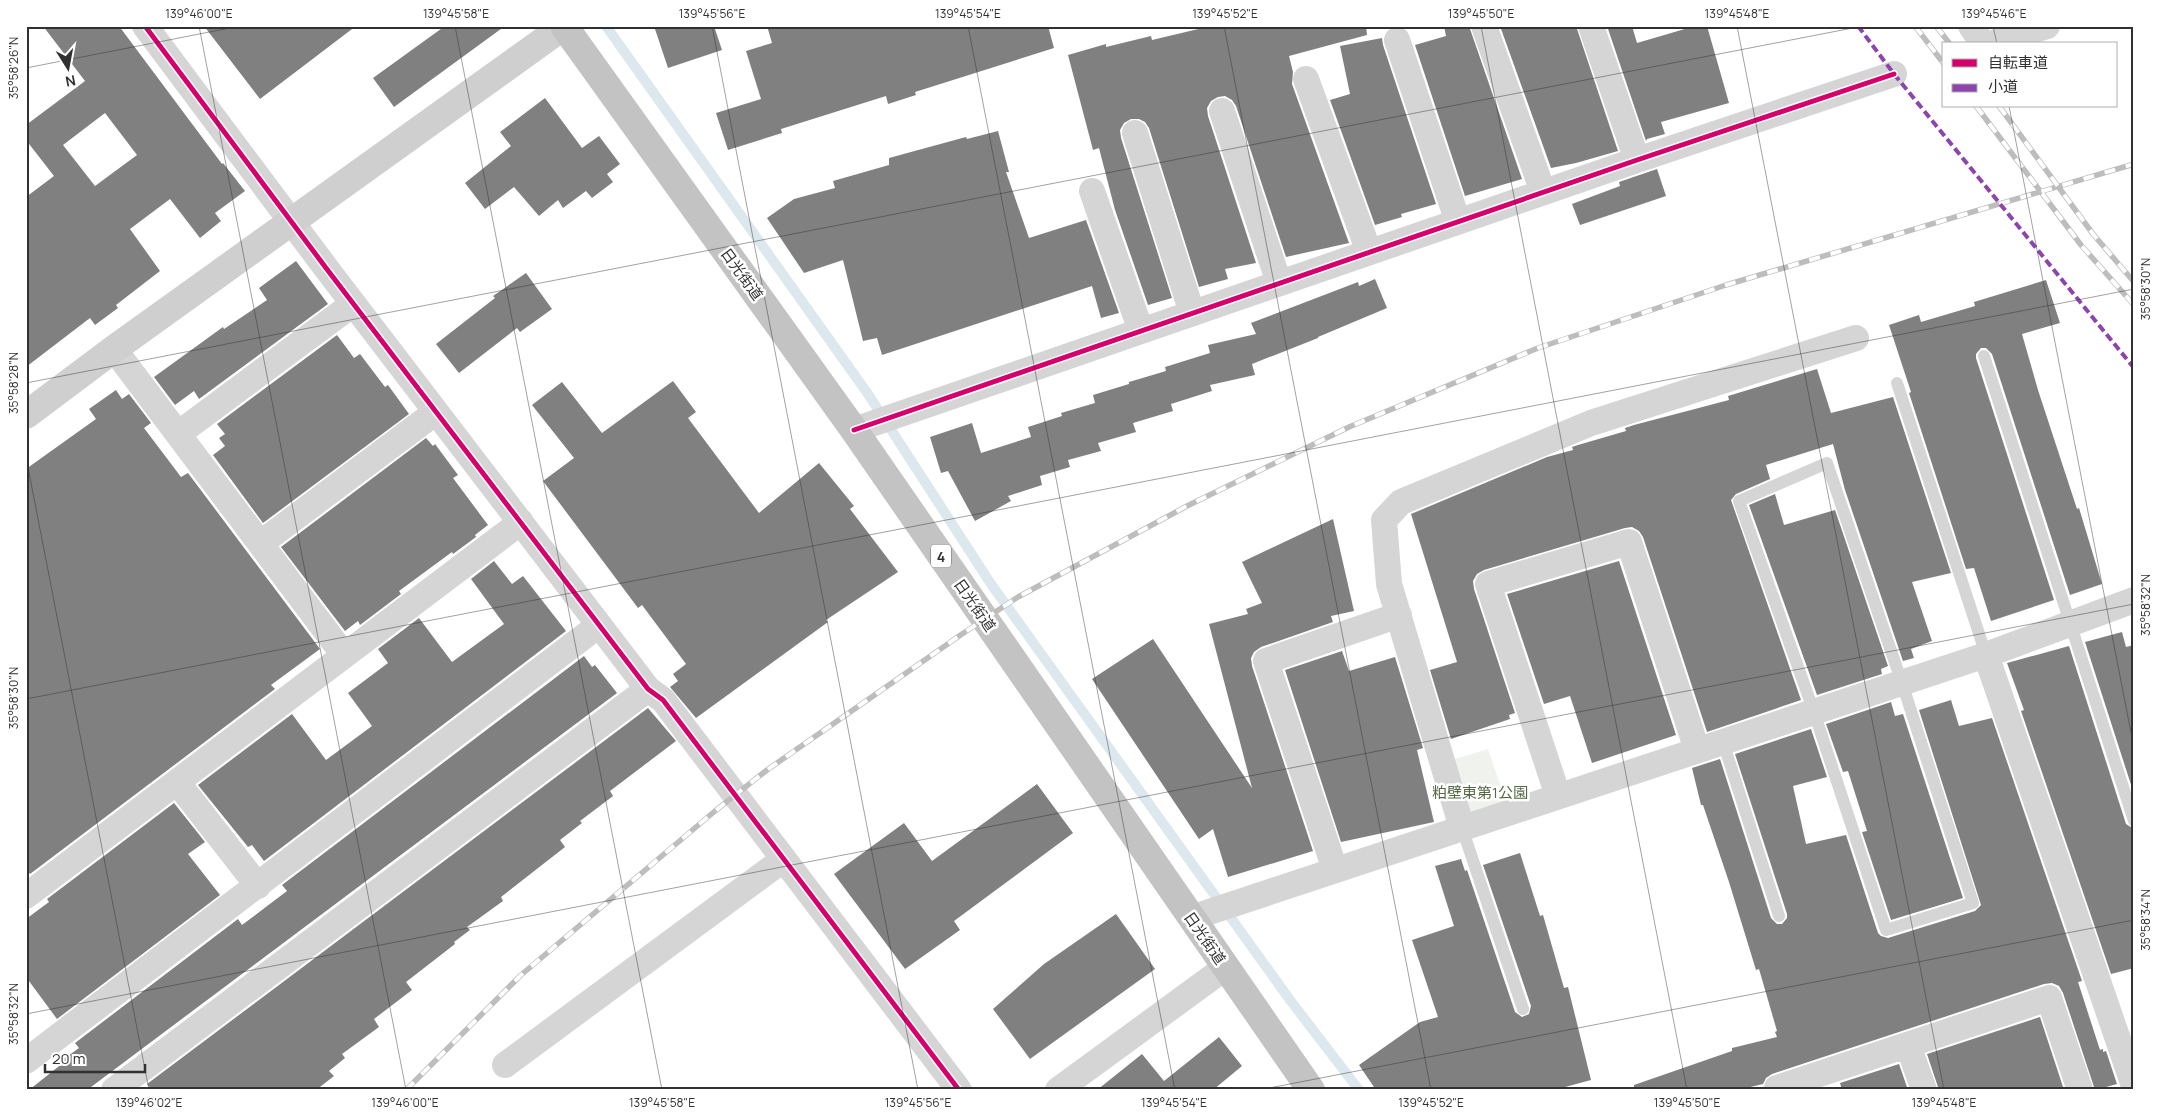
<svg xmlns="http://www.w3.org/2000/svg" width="2160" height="1116" font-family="Manrope,'Noto Sans JP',sans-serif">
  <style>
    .green { fill: #f0f3ed }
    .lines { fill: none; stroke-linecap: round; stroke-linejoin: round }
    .stream { stroke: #dce8ee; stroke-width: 10 }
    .building { fill: #808080; fill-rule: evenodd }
    .lane { stroke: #d5d5d5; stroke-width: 12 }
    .street { stroke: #d5d5d5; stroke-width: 26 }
    .secondary { stroke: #cfcfcf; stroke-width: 28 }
    .highway { stroke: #c3c3c3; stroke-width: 28 }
    .rail-casing { stroke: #bdbdbd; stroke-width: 5.5 }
    .rail { stroke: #fff; stroke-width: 4; stroke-dasharray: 11; stroke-linecap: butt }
    .quiet { stroke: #8e44ad; stroke-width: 4; stroke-dasharray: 8 4; stroke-linecap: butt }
    .cycleway-casing { stroke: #fff; stroke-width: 8 }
    .cycleway { stroke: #d6006c; stroke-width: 5 }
    .ticks { fill: none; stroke: #313131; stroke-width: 1; stroke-opacity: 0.45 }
    .labels { text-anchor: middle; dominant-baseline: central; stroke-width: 5; stroke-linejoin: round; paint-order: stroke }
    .shield { fill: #fff; stroke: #6f6f6f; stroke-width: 1 }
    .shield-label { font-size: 14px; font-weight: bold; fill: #313131 }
    .street-label { font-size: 15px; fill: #313131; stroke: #fff }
    .park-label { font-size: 15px; fill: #556843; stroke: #fff }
    .neatline { fill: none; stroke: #313131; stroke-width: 2 }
    .ticks-label { font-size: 12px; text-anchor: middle; fill: #313131 }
  </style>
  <rect width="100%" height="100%" fill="#fff"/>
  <path class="green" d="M 1488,749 L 1508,807 L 1467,820 L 1448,761 Z"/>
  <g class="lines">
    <path class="stream" d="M 606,26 L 868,394 L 991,584 L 1290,1000 L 1359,1090"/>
  </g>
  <path class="building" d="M 43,26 L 119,26 L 222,164 L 223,163 L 245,191 L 215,213 L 221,221 L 200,238 L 170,199 L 130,229 L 160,271 L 116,305 L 118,308 L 95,325 L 90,318 L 26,367 L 26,197 L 54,176 L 26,140 L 26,125 L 85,81 ZM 105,113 L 137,155 L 95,186 L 63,145 Z
    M 204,26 L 356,26 L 260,99 Z
    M 445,26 L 505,26 L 394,107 L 373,78 Z
    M 654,26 L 714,26 L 722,50 L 668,68 Z
    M 767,26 L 1048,26 L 1054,48 L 915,92 L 916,95 L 888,104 L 886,96 L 781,129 L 782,133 L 728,150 L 716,113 L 761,99 L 746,51 L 772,43 Z
    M 1211,26 L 1366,26 L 1367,35 L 1289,56 L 1293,72 L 1292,84 L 1349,243 L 1286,257 L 1236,106 L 1232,100 L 1225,96 L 1218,97 L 1211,101 L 1207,108 L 1208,116 L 1256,263 L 1225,269 L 1228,279 L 1199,287 L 1149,128 L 1145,122 L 1139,119 L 1131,119 L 1124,123 L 1120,130 L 1121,138 L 1172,298 L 1148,305 L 1115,210 L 1099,148 L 1093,150 L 1068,55 L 1106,44 L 1106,47 L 1151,36 L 1152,40 Z
    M 1444,26 L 1469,26 L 1522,179 L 1465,196 L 1415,45 L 1446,36 Z
    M 1500,26 L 1576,26 L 1618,151 L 1576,163 L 1551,168 Z
    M 1607,26 L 1632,26 L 1637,43 L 1695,26 L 1707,26 L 1729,103 L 1661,122 L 1665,134 L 1647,139 L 1646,141 Z
    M 1382,38 L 1383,45 L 1436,204 L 1401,214 L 1402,217 L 1375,225 L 1330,100 L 1350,94 L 1340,46 Z
    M 545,98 L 582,148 L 599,136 L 620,164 L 607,174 L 613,182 L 592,198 L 586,191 L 563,208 L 558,200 L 539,216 L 514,187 L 485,209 L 465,183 L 511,146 L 500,132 Z
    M 998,131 L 1009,172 L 1006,172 L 1029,238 L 1086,220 L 1119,313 L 1101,318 L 1092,286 L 882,355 L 877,338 L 863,341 L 843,260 L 804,273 L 767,218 L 794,199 L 835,188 L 833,181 L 889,165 L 889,158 L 966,137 L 967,139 Z
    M 1657,169 L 1666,196 L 1580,225 L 1572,204 L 1620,186 L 1619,182 Z
    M 296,261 L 328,304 L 199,399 L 194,391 L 175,405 L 154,377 L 223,327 L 224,329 L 267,300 L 259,288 Z
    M 526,273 L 552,309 L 520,332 L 517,328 L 459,373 L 436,344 L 495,298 L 493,296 Z
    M 1375,279 L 1387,308 L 1318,337 L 1318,338 L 1252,364 L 1255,375 L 1210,385 L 1212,391 L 1171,404 L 1173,411 L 1133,423 L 1136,432 L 1098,443 L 1101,451 L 1068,460 L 1070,467 L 1040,476 L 1042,485 L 1008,496 L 1011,501 L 975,521 L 948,471 L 941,473 L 930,437 L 972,423 L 981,453 L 1031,437 L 1028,427 L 1062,416 L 1061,413 L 1095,403 L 1093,395 L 1129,384 L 1129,382 L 1166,371 L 1165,367 L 1210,353 L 1208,345 L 1256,334 L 1251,323 L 1358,282 L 1359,286 Z
    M 2046,280 L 2060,323 L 2022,334 L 2038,390 L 2077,509 L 2079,508 L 2102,584 L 2070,595 L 1992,354 L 1986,348 L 1981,348 L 1976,354 L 1976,358 L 2054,600 L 1991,621 L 1974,568 L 1966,569 L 1909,393 L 1911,392 L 1889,325 L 1919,315 L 1921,322 L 1975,306 L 1974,302 Z
    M 337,335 L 354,358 L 360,354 L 385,387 L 388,385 L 409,414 L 263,523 L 213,455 L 225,446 L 219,438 L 225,434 L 217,424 Z
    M 1817,369 L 1831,413 L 1893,397 L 1951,573 L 1912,582 L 1932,641 L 1911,649 L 1914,658 L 1903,661 L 1845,490 L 1833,444 L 1766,465 L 1770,479 L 1736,494 L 1731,500 L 1801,700 L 1707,732 L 1643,537 L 1639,531 L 1632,527 L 1625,528 L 1484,570 L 1477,574 L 1473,581 L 1474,589 L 1515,713 L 1509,715 L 1510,719 L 1451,739 L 1430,670 L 1457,662 L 1411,514 L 1547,457 L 1573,450 L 1572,447 L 1578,445 L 1626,431 L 1625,428 L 1634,425 L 1729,400 L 1728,396 Z
    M 673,381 L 696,412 L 688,418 L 759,513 L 819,463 L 854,506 L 850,509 L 898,572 L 826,620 L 828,622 L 696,718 L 670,687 L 678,681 L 673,674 L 686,664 L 642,605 L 638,608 L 543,481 L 574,458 L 532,405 L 562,382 L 602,433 Z
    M 116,390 L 122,399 L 129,394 L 151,423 L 144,428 L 181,477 L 188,473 L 320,649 L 271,685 L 275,689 L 30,874 L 26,869 L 26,469 L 96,419 L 89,409 Z
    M 426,438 L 433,446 L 435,444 L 458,475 L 453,478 L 488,525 L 475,535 L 476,537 L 453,554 L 452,552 L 399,591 L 401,594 L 360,625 L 358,621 L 345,631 L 281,547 Z
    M 1775,494 L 1784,525 L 1835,510 L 1888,666 L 1881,669 L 1882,674 L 1817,695 L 1749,505 Z
    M 1333,519 L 1354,611 L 1331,616 L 1333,622 L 1261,647 L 1254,652 L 1251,658 L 1252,666 L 1313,851 L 1228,877 L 1213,829 L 1199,839 L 1092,679 L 1153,639 L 1252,788 L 1209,624 L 1248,614 L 1246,609 L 1262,603 L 1242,562 Z
    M 494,561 L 512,584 L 523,576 L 566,631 L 264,861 L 252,845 L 248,847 L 198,785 L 292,714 L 326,760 L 372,726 L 348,693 L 388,663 L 378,649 L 419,618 L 452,662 L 504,624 L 471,579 Z
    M 1619,561 L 1676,735 L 1592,763 L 1570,696 L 1544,704 L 1507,594 Z
    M 2122,632 L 2126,647 L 2134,645 L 2134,794 L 2085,642 Z
    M 2069,646 L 2126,824 L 2134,829 L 2134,968 L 2111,974 L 2021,711 L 2024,710 L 2007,663 Z
    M 1342,651 L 1349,671 L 1395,657 L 1423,748 L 1417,750 L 1434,822 L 1341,842 L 1285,670 Z
    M 584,656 L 592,667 L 595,665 L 617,693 L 87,1090 L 29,1090 L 63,1063 L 61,1061 L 79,1048 L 75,1043 L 238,919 L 242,925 L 287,891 L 282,885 Z
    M 1951,700 L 1959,726 L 1992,718 L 2082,981 L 2078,982 L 2100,1050 L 2103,1049 L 2103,1052 L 2106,1051 L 2117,1084 L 2095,1090 L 2063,993 L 2059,986 L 2052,983 L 2044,984 L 1772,1074 L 1766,1078 L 1763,1084 L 1738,1090 L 1634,1090 L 1634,1085 L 1732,1051 L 1732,1048 L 1777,1037 L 1775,1032 L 1777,1031 L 1759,969 L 1756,970 L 1729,882 L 1703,805 L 1701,805 L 1692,768 L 1720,759 L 1771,918 L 1777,924 L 1782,924 L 1787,918 L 1787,914 L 1735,754 L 1811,729 L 1827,777 L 1793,786 L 1806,844 L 1846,835 L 1878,933 L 1881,936 L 1888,938 L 1975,911 L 1981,905 L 1919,710 Z
    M 1891,702 L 1895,716 L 1903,714 L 1963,898 L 1891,920 L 1862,832 L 1867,831 L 1848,771 L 1843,772 L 1826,724 Z
    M 648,708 L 676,741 L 610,791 L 613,796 L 580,821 L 582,823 L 560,840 L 565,847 L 501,897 L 503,901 L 467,927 L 470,930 L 454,942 L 455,944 L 406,982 L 412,990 L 374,1019 L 379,1027 L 342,1054 L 345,1058 L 329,1071 L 334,1076 L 316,1090 L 152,1090 L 147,1084 Z
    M 1037,784 L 1073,833 L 954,921 L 960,930 L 905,969 L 834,874 L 904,823 L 932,861 Z
    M 174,803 L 205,842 L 188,854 L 220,895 L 57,1019 L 26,977 L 26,919 L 49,902 L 47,899 Z
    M 1520,853 L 1540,916 L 1543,915 L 1564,988 L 1568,987 L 1591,1080 L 1554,1090 L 1376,1090 L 1359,1065 L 1420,1022 L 1438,1017 L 1412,940 L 1454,926 L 1435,866 L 1461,859 L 1465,871 L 1467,870 L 1515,1012 L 1522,1017 L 1529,1014 L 1531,1006 L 1483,865 Z
    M 1116,914 L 1155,969 L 1030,1059 L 993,1009 L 1044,964 Z
    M 2040,1017 L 2064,1090 L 1939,1090 L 1927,1054 Z
    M 1219,1037 L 1242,1066 L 1213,1090 L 1097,1090 L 1142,1054 L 1164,1081 Z
    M 1899,1064 L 1908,1090 L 1842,1090 L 1840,1083 Z"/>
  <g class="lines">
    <path class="lane" d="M 1984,356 L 2134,821
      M 1897,383 L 1986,655
      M 1827,463 L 1902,683 L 1973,903 L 1886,930 L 1814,712 L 1739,501 Z
      M 1723,742 L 1779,916
      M 1462,828 L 1523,1009"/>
    <path class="street" d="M 145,26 L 326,268 L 648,689 L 663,700 L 959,1090
      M 1484,26 L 1543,192
      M 1591,26 L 1637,160
      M 1971,26 L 1983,44
      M 1397,40 L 1458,222
      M 1990,44 L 2047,26
      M 1306,79 L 1369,252
      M 1222,111 L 1279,283
      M 1135,133 L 1192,313
      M 1092,191 L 1141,331
      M 114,349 L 344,655
      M 854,430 L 1637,160 L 1894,74
      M 178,434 L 353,304
      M 261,543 L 436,412
      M 1986,655 L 2134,1086
      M 177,782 L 258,886
      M 1558,796 L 1488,584 L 1629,542 L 1697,750
      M 1462,828 L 1389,584 L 1384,520 L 1401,502 L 1591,423 L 1856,338
      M 1335,870 L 1266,661 L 1399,615
      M 26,896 L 521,522
      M 1191,918 L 1986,655 L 2134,600
      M 1908,1045 L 1924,1090
      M 26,1061 L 599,625
      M 505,1065 L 784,859
      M 114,1090 L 648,689
      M 1058,1090 L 1226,967
      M 1778,1090 L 1777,1088 L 2049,998 L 2080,1090"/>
    <path class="secondary" d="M 26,415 L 114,349 L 564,26"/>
    <path class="highway" d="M 564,26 L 854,430 L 1311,1090"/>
    <defs>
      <path id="rail" d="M 1915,26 L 1944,64
        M 1936,26 L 1950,44
        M 1976,106 L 2081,245 L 2134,305
        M 1999,106 L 2093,234 L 2134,282
        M 406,1090 L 521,975 L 715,811 L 767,770 L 962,634 L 1018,597 L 1187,506 L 1349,427 L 1538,348 L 1726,285 L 2134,164"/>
    </defs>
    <use href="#rail" class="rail-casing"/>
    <use href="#rail" class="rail"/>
    <path class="quiet" d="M 1858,26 L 1894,74 L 2134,368"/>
    <defs>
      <path id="cycleway" d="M 145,26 L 326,268 L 648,689 L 663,700 L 959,1090
        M 854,430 L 1637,160 L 1894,74"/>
    </defs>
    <use href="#cycleway" class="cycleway-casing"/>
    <use href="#cycleway" class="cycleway"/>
  </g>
  <path class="ticks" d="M 199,26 L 406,1090M 455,26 L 662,1090M 712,26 L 918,1090M 968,26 L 1175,1090M 1224,26 L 1431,1090M 1481,26 L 1687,1090M 1737,26 L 1944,1090M 1993,26 L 1997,44M 26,68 L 240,26M 2009,106 L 2134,748M 26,383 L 1863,26M 26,457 L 149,1090M 26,699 L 2134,289M 26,1014 L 2134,604M 1259,1090 L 2134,920"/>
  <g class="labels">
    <rect class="shield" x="931" y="544.5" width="20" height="23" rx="4"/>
    <g class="shield-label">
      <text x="941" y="556">4</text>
    </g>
    <g class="street-label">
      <text transform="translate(742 274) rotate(54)">日光街道</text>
      <text transform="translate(975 605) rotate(55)">日光街道</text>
      <text transform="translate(1205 938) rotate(55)">日光街道</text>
    </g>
    <g class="park-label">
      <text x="1480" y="792">粕壁東第1公園</text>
    </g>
  </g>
  <rect width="2160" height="1116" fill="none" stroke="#ffffff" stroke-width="55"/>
  <rect x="1942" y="42" width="175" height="65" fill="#ffffff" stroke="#adadad"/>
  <rect x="1952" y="59" width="25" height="8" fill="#d6006c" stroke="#adadad"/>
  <text x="1988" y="68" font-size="15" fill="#313131">自転車道</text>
  <rect x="1952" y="84" width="25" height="8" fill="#8e44ad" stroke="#adadad"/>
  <text x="1988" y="92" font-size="15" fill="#313131">小道</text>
  <g transform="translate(68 68) rotate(169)" stroke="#ffffff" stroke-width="4" paint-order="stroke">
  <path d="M0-4L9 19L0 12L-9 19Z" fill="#313131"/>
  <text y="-8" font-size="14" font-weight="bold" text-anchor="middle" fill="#313131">N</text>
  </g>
  <path d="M45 1064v8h100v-8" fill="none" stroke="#313131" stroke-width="2.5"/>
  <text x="52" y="1064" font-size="15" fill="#313131" stroke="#ffffff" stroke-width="4" paint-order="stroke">20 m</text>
  <rect x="28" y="28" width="2104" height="1060" class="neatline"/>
  <g class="ticks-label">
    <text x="199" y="18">139°46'00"E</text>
    <text x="456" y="18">139°45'58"E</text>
    <text x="712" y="18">139°45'56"E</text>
    <text x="968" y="18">139°45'54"E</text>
    <text x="1225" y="18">139°45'52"E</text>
    <text x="1481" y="18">139°45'50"E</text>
    <text x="1737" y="18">139°45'48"E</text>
    <text x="1994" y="18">139°45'46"E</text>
    <text transform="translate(14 68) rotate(-90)" y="4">35°58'26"N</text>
    <text transform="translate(2146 289) rotate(-90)" y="4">35°58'30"N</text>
    <text transform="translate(14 383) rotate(-90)" y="4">35°58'28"N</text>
    <text transform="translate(2146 605) rotate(-90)" y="4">35°58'32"N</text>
    <text transform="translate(14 698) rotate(-90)" y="4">35°58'30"N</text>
    <text transform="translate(2146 920) rotate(-90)" y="4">35°58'34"N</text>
    <text transform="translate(14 1014) rotate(-90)" y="4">35°58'32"N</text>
    <text x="149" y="1107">139°46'02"E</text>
    <text x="405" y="1107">139°46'00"E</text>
    <text x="662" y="1107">139°45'58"E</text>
    <text x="918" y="1107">139°45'56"E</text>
    <text x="1174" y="1107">139°45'54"E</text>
    <text x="1431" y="1107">139°45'52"E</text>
    <text x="1687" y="1107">139°45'50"E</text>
    <text x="1944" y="1107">139°45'48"E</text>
  </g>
</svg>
